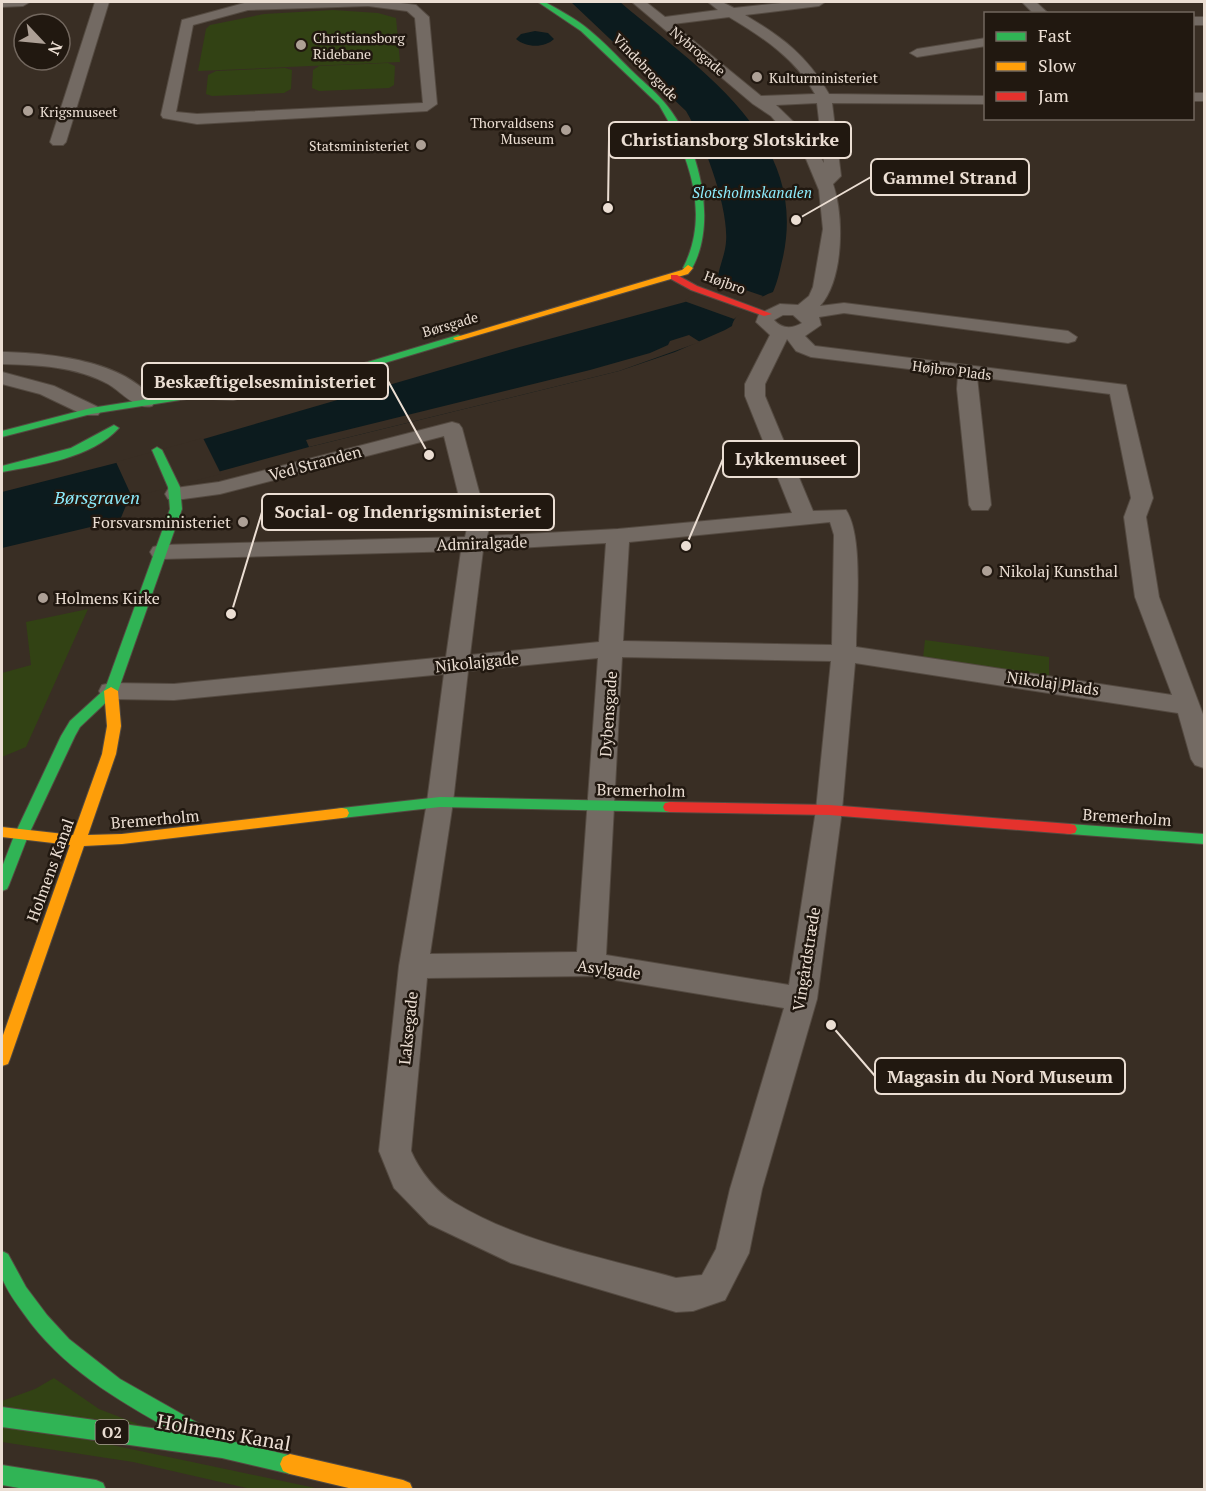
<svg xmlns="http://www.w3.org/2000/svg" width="1206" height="1491" font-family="'PT Serif',serif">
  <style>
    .green { fill: #324214 }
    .water { fill: #0c1b1e }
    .pier { fill: #392e24 }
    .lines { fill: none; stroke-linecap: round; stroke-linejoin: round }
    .street-casing { stroke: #544a41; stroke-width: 2 }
    .fast-casing { stroke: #544a41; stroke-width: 2 }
    .slow-casing { stroke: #544a41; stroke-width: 2 }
    .jam-casing { stroke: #544a41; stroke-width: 2 }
    .street { fill: #736a63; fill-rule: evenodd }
    .fast { fill: #30b455; fill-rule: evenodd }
    .slow { fill: #ff9f0a; fill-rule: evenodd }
    .jam { fill: #e5322d; fill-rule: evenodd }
    .poi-dot { fill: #ada096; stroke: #211810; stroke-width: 2 }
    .labels { text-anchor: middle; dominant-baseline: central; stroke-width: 5; stroke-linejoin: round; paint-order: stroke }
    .far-poi-label { font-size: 14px; fill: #ebded3; stroke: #211810; text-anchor: start }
    .far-street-label { font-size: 14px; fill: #ebded3; stroke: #211810 }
    .far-water-label { font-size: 15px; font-style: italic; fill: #8decfd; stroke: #211810 }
    .shield { fill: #211810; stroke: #aea398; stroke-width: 1.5 }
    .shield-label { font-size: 15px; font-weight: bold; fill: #ebded3 }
    .street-label { font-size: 16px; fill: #ebded3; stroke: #211810 }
    .poi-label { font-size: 16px; fill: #ebded3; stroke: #211810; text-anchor: start }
    .water-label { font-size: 18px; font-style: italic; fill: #8decfd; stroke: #211810 }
    .near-street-label { font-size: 20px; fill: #ebded3; stroke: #211810 }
    .leader { fill: none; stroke: #ebded3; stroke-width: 2 }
    .callout-dot { fill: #ebded3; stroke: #211810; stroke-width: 2 }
    .callout { fill: #211810; stroke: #ebded3; stroke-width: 2 }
    .callout-label { font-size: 18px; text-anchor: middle; font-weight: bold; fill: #ebded3 }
  </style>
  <rect width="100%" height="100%" fill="#392e24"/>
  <path class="green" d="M 333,10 L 378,13 L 396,18 L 400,62 L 198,71 L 206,29 L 210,25 L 264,14 Z
    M 388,63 L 395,66 L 394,85 L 389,88 L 319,91 L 312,88 L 313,70 L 319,66 Z
    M 285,68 L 292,70 L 291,89 L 284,93 L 212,96 L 206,94 L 208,75 L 216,71 Z
    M 88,609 L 26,747 L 2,757 L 2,673 L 31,665 L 26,622 Z
    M 925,640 L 1049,657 L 1049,676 L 923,658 Z
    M 54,1378 L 99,1409 L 148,1428 L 2,1406 L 2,1401 L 35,1389 Z
    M 2,1425 L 55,1433 L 320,1489 L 251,1489 L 133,1462 L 2,1442 Z"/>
  <path class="water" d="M 571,2 L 620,2 C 698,69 809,137 783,257 C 780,269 778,281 773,292 C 759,297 735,311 732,326 L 725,330 L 675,352 L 619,371 L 309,447 L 130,496 L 120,520 L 2,548 L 2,492 L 159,452 L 516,348 L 685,302 L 717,282 C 718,269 725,256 726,242 C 729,208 704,141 686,111 Z
    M 535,31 L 548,33 L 554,39 C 545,48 526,48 516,39 L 521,34 Z"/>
  <path class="pier" d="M 716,280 L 763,296 L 734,319 L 684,301 Z
    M 689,335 L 700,342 L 619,371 L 309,447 L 306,440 L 590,370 L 650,353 L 668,345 L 670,341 Z
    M 203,438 L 221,474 L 132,497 L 116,462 Z"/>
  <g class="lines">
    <defs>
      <path id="street" d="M 2,2 L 30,2 L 23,6 L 2,7 Z
        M 95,2 L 109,2 L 66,142 L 63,145 L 53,145 L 50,142 Z
        M 248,2 L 393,2 L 416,5 L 429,17 L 437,104 L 427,111 L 197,124 L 163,118 L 161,115 L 182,20 ZM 368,6 L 407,11 L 415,18 L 423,103 L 197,114 L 176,112 L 193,25 L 248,10 Z
        M 632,2 L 646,2 L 665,17 L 718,10 L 708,2 L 722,2 L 734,8 L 791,2 L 825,2 L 819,6 L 745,15 C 782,37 807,55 829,94 L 986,96 L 986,104 L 832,103 L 841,176 L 833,184 C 844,216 844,279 820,306 L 844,303 L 1068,331 L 1077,337 L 1075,341 L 1068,343 L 844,313 L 819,317 L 821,325 L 805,336 L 815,346 L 1126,385 L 1153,498 L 1146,517 L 1159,597 L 1204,717 L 1204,768 L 1195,765 L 1191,759 L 1178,713 L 855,663 L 842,810 L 817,999 L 762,1189 L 749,1253 L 725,1300 L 693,1311 L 676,1312 L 511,1263 L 429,1224 L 394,1188 L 379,1151 L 399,966 L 427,802 L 444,674 L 174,700 L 111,699 L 102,697 L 99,691 L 102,685 L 111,683 L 174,684 L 446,657 L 461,551 L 161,559 L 153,557 L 150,552 L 153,547 L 161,545 L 465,537 L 467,529 L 444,436 L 220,494 L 176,500 L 168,499 L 165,494 L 168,489 L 219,482 L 452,422 L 459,424 L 462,428 L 489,529 L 487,536 L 618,529 L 792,513 L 745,396 L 745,384 L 770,335 L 756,322 L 759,314 L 780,304 L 798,305 L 809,296 L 813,287 L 823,229 L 819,190 L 804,154 L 771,116 L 753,104 ZM 729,17 C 764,38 795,58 815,94 L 761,96 L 673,24 ZM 817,103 L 824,163 L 806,134 L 776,105 ZM 783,315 L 793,315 L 802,323 C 792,329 782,329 774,320 ZM 787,339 L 796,351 L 811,357 L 958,375 L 957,389 L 969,505 L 972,510 L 988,510 L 991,505 L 977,377 L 1110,394 L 1131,498 L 1124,517 L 1135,597 L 1172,695 L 856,647 C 856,613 864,537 846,510 L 813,511 L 765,396 L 765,384 ZM 830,522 L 834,535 L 832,645 L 623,641 L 629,542 ZM 606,543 L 599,642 L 470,655 L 483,550 ZM 622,657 L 831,661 L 816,810 L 789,985 L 606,955 ZM 598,658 L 577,952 L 430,954 L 453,802 L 468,671 ZM 591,976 L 784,1008 L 730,1189 L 716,1249 L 702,1275 L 676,1278 C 602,1257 521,1243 455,1203 C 436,1192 419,1170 411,1151 L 427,978 Z
        M 1022,2 L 1036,2 L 1049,14 L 1034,14 Z
        M 1192,17 L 1204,17 L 1204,25 L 1192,25 Z
        M 986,38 L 986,46 L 917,57 L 910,53 L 917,49 Z
        M 1192,93 L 1204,93 L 1204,101 L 1192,101 Z
        M 2,352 C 48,353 126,360 155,402 L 152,406 C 135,410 122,392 108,384 C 75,366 38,365 2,364 Z
        M 2,372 L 54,386 L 98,407 L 101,411 L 98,415 L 84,415 L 40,394 L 2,384 Z"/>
      <path id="fast" d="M 538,2 L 545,2 C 559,10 575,18 588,29 C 603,41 617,56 631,70 C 642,81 654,90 664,102 C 699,142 719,223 691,270 L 683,268 C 711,214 689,154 659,105 L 581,31 Z
        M 458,335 L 461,336 L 461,340 L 368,368 L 233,400 L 193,398 L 91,414 L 2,437 L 2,431 L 91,408 L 193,392 L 233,394 L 361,364 Z
        M 114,425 L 119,428 C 92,458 40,465 2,472 L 2,466 L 71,448 Z
        M 157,447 L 162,450 L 180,487 L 182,509 L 118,691 L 80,727 L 75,736 L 28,836 L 9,885 L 7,889 L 2,891 L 2,867 L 14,836 L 61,736 L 70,721 L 105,689 L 170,509 L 168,487 L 152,450 Z
        M 440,797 L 670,802 L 675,803 L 677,807 L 675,811 L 670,812 L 440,807 L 342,818 L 337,817 L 335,813 L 337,809 L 342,808 Z
        M 1070,824 L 1204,834 L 1204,844 L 1070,834 L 1065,833 L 1063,829 L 1065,825 Z
        M 2,1251 L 8,1254 L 26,1287 L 47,1315 L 69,1339 L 120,1379 L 212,1431 L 214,1437 L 297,1457 L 300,1464 L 297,1471 L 290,1474 L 222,1458 L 2,1427 L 2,1407 L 173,1431 C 117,1400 61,1367 24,1314 C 16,1303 7,1291 2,1278 C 0,1271 1,1259 2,1251 Z
        M 2,1465 L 96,1480 L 103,1483 L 106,1490 L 30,1490 L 2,1485 Z"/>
      <path id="slow" d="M 688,265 L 693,268 L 688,274 L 461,340 L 455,340 L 453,338 L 682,270 Z
        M 111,687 L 118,691 L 121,726 L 116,754 L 88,835 L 122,834 L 342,808 L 347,809 L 349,813 L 347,817 L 342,818 L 122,844 L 84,846 L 10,1059 L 8,1064 L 2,1066 L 2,1038 L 70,845 L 2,837 L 2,827 L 73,835 L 102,754 L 107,726 L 104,691 Z
        M 290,1454 L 403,1480 L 410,1483 L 413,1490 L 357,1490 L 290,1474 L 283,1471 L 280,1464 L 283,1457 Z"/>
      <path id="jam" d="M 671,275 L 677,275 L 697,286 L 772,314 L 764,316 L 691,290 L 671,279 Z
        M 670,802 L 829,805 L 1070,824 L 1075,825 L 1077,829 L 1075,833 L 1070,834 L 829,815 L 670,812 L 665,811 L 663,807 L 665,803 Z"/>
    </defs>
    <use href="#street" class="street-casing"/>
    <use href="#fast" class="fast-casing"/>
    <use href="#slow" class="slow-casing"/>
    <use href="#jam" class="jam-casing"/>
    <use href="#street" class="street"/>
    <use href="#fast" class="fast"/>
    <use href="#slow" class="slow"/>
    <use href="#jam" class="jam"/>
  </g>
  <g class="poi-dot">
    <circle cx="301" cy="45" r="6"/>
    <circle cx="757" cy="77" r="6"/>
    <circle cx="28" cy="111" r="6"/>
    <circle cx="566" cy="130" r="6"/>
    <circle cx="421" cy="145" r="6"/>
    <circle cx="243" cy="522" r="6"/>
    <circle cx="987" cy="571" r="6"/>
    <circle cx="43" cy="598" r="6"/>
  </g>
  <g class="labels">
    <g class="far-poi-label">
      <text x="313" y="37">Christiansborg<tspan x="313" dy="16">Ridebane</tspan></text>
      <text x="769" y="77">Kulturministeriet</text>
      <text x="40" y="111">Krigsmuseet</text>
      <text x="554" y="122" text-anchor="end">Thorvaldsens<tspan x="554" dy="16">Museum</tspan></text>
      <text x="409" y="145" text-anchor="end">Statsministeriet</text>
    </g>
    <g class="far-street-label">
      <text transform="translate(698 51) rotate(40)">Nybrogade</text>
      <text transform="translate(646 67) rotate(46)">Vindebrogade</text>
      <text transform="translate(725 282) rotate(20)">Højbro</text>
      <text transform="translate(450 324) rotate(-16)">Børsgade</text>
      <text transform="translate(952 370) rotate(7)">Højbro Plads</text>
    </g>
    <g class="far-water-label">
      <text x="752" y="192">Slotsholmskanalen</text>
    </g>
    <rect class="shield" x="95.5" y="1420" width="33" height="24" rx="4.5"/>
    <g class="shield-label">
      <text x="112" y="1432">O2</text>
    </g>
    <g class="street-label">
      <text transform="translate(315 463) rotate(-15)">Ved Stranden</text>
      <text transform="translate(482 543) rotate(-2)">Admiralgade</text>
      <text transform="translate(477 662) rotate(-6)">Nikolajgade</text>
      <text transform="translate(1053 683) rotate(8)">Nikolaj Plads</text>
      <text transform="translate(608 714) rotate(-86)">Dybensgade</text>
      <text transform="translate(641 790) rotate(1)">Bremerholm</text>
      <text transform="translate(1127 817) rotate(4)">Bremerholm</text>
      <text transform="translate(155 819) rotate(-5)">Bremerholm</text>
      <text transform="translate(50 870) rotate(-70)">Holmens Kanal</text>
      <text transform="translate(806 959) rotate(-81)">Vingårdstræde</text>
      <text transform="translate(609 969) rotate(7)">Asylgade</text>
      <text transform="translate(408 1028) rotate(-84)">Laksegade</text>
    </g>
    <g class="poi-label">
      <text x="231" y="522" text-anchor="end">Forsvarsministeriet</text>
      <text x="999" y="571">Nikolaj Kunsthal</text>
      <text x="55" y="598">Holmens Kirke</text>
    </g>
    <g class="water-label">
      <text x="97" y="497">Børsgraven</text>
    </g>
    <g class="near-street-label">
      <text transform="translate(224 1432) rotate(10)">Holmens Kanal</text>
    </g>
  </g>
  <path class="leader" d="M608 208L609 140M796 220L871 177M429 455L388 381M686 546L723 459M231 614L262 512M831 1025L875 1076"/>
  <g class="callout-dot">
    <circle cx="608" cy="208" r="6"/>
    <circle cx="796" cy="220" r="6"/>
    <circle cx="429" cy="455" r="6"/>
    <circle cx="686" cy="546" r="6"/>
    <circle cx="231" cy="614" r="6"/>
    <circle cx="831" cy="1025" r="6"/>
  </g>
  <g class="callout">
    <rect x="609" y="122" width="242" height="36" rx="6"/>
    <rect x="871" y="159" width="158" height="36" rx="6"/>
    <rect x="142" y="363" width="246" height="36" rx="6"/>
    <rect x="723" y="441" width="136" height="36" rx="6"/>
    <rect x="262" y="494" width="292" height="36" rx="6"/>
    <rect x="875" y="1058" width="250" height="36" rx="6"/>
  </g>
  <g class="callout-label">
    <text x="730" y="146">Christiansborg Slotskirke</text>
    <text x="950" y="184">Gammel Strand</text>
    <text x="265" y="388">Beskæftigelsesministeriet</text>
    <text x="791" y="465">Lykkemuseet</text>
    <text x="408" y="518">Social- og Indenrigsministeriet</text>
    <text x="1000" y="1083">Magasin du Nord Museum</text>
  </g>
  <rect width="1206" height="1491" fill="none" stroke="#ebded3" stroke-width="6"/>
  <rect x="984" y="12" width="210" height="108" fill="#211810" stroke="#72675e" stroke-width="1.5"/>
  <rect x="996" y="32" width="30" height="9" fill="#30b455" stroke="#72675e" stroke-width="1.5"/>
  <text x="1038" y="42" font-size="18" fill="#ebded3">Fast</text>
  <rect x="996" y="62" width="30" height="9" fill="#ff9f0a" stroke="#72675e" stroke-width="1.5"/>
  <text x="1038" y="72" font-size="18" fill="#ebded3">Slow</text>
  <rect x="996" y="92" width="30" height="9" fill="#e5322d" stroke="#72675e" stroke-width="1.5"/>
  <text x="1038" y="102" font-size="18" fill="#ebded3">Jam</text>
  <g transform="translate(42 42) rotate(116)"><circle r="28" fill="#211810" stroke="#72675e" stroke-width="1.5"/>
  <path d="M0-4.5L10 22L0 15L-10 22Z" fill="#ada096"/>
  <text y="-9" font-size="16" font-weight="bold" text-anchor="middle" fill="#ebded3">N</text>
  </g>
</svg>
